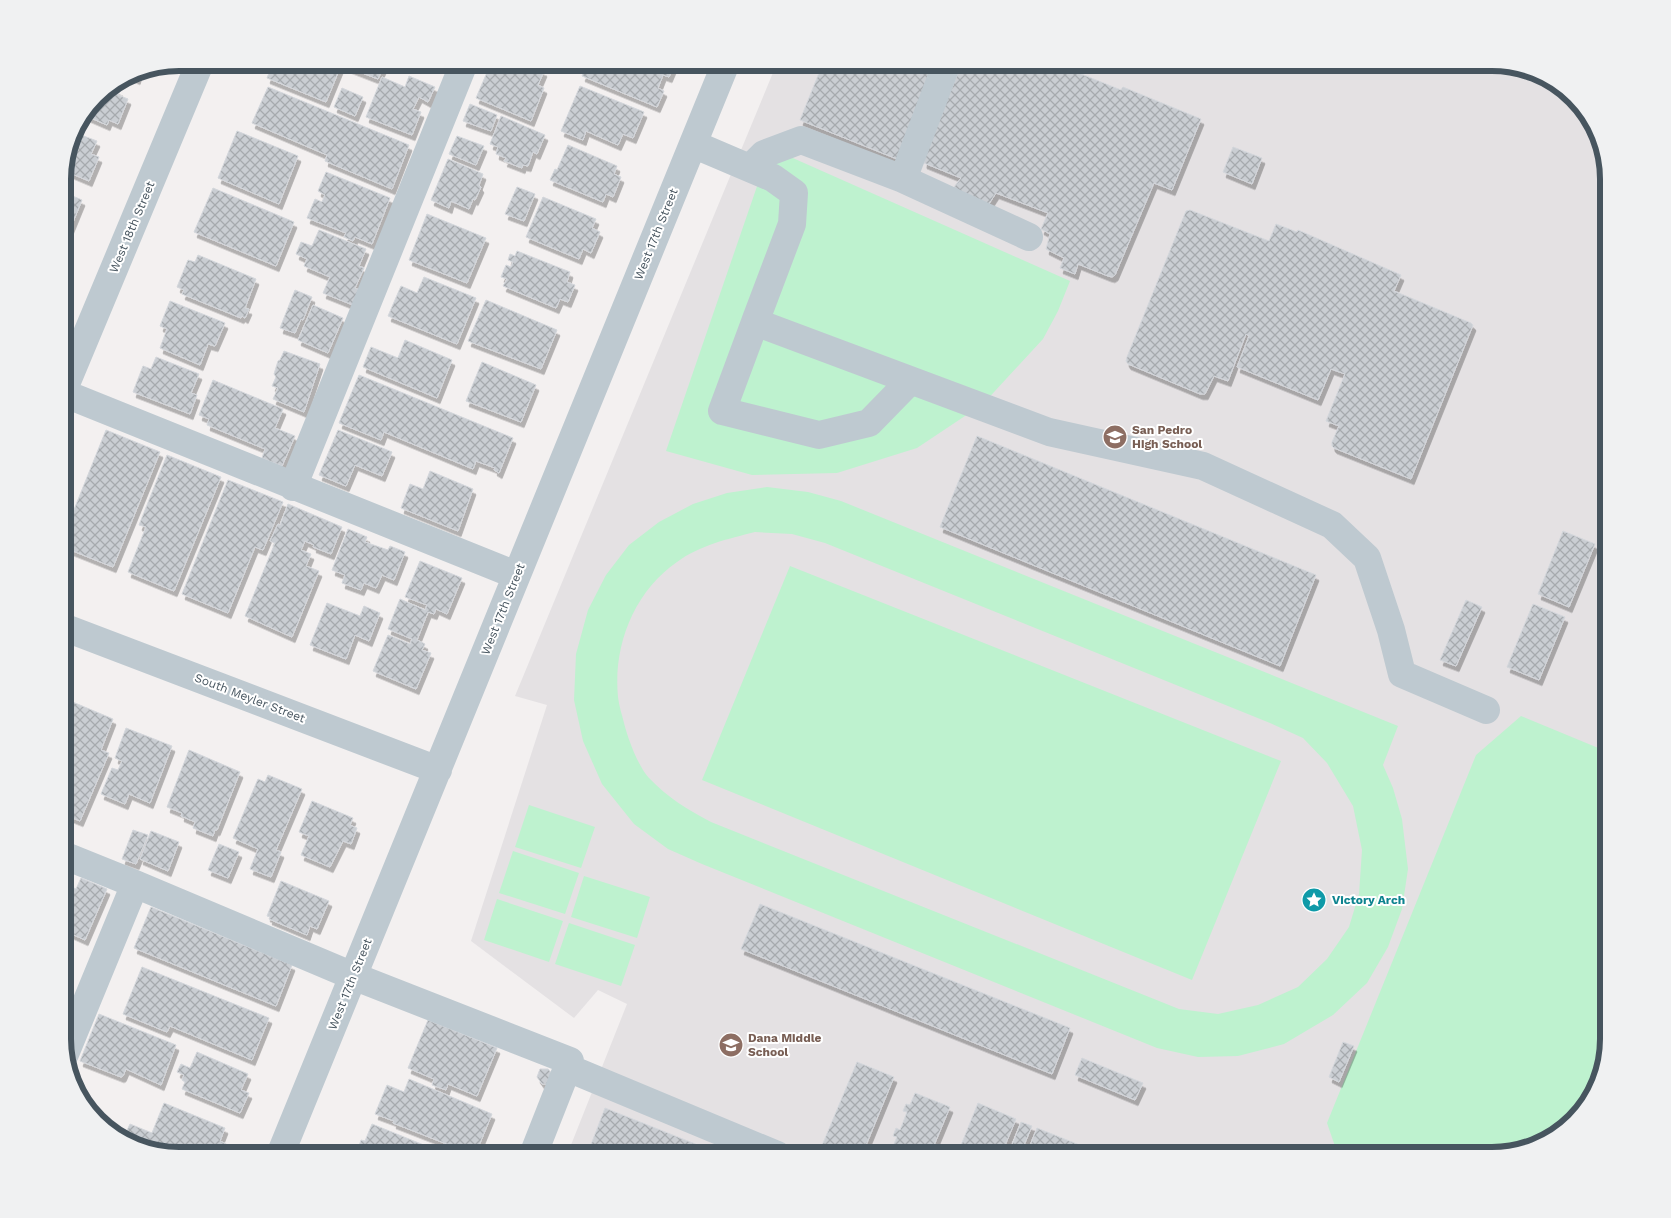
<svg xmlns="http://www.w3.org/2000/svg" width="1671" height="1218" font-family="'Work Sans',sans-serif">
  <style>
    .education { fill: #e4e1e3 }
    .green { fill: #bef2cf; fill-rule: evenodd }
    .building { fill: url(#building-cross-hatch); stroke: #d4d7dc; filter: url(#shadow) }
    .lines { fill: none; stroke-linecap: round; stroke-linejoin: round }
    .minor { stroke: #bec9d0; stroke-width: 28 }
    .labels { text-anchor: middle; dominant-baseline: central; stroke-width: 4; stroke-linejoin: round; paint-order: stroke }
    .street-label { font-size: 12px; fill: #47555f; stroke: #fff }
    .education-label { font-size: 12px; font-weight: bold; fill: #785e54; stroke: #fff; text-anchor: start }
    .culture-label { font-size: 12px; font-weight: bold; fill: #0d838f; stroke: #fff; text-anchor: start }
    .rim { fill: none; stroke: #47555f; stroke-width: 6 }
  </style>
  <defs>
    <pattern id="building-cross-hatch" width="8" height="8" patternUnits="userSpaceOnUse" patternTransform="scale(1.25)"><rect width="8" height="8" fill="#caced3"/><path d="M0 0l8 8M0 8l8-8" fill="none" stroke="#a6aaae"/></pattern>
    <filter id="shadow"><feDropShadow dx="3" dy="5.5" stdDeviation="0" flood-color="#0004"/></filter>
  </defs>
  <rect width="100%" height="100%" fill="#f3f0f0"/>
  <path class="education" d="M 777,63 L 1492,63 L 1563,86 L 1596,127 L 1608,179 L 1608,1039 L 1585,1110 L 1544,1143 L 1492,1155 L 567,1155 L 627,1004 L 598,990 L 574,1018 L 471,941 L 547,705 L 515,696 Z"/>
  <path class="green" d="M 786,155 L 1070,281 L 1058,311 L 1043,339 L 983,404 L 917,448 L 837,473 L 752,475 L 666,451 L 765,163 Z
    M 767,487 L 808,492 L 841,501 L 1398,726 L 1383,765 L 1393,788 L 1402,819 L 1408,869 L 1402,909 L 1388,947 L 1367,983 L 1333,1015 L 1284,1044 L 1238,1056 L 1198,1057 L 1157,1048 L 702,864 L 668,849 L 634,824 L 602,784 L 583,741 L 574,700 L 576,654 L 588,610 L 606,575 L 629,545 L 659,522 L 693,504 L 727,493 ZM 755,532 L 792,534 L 825,543 L 1270,723 L 1303,738 L 1327,763 L 1353,806 L 1362,850 L 1359,894 L 1349,927 L 1327,959 L 1298,987 L 1258,1005 L 1218,1014 L 1179,1009 L 711,822 C 687,809 668,798 649,778 C 638,766 628,739 624,723 C 622,715 619,706 618,697 C 613,645 634,592 677,562 C 700,545 728,539 755,532 Z
    M 790,566 L 1281,761 L 1192,980 L 702,780 Z
    M 1521,716 L 1608,752 L 1608,1039 L 1585,1110 L 1544,1143 L 1492,1155 L 1345,1155 L 1337,1152 L 1327,1123 L 1476,755 Z
    M 529,805 L 595,827 L 581,868 L 515,847 Z
    M 513,851 L 579,873 L 565,914 L 499,893 Z
    M 584,876 L 650,897 L 637,938 L 571,917 Z
    M 497,899 L 563,921 L 549,962 L 484,940 Z
    M 569,923 L 635,945 L 621,986 L 555,964 Z"/>
  <path class="building" d="M 273,63 L 342,63 L 326,102 L 267,78 Z
    M 348,63 L 369,63 L 383,68 L 378,79 L 347,67 Z
    M 491,63 L 523,63 L 544,71 L 538,85 L 544,88 L 531,121 L 476,98 Z
    M 588,63 L 675,63 L 669,77 L 663,75 L 658,88 L 664,91 L 657,107 L 582,76 Z
    M 823,63 L 935,63 L 897,159 L 800,120 Z
    M 962,63 L 1054,63 L 1121,90 L 1123,87 L 1201,119 L 1172,190 L 1154,183 L 1115,275 L 1112,277 L 1108,276 L 1078,264 L 1075,274 L 1060,268 L 1064,258 L 1046,249 L 1050,234 L 1041,229 L 1048,213 L 996,193 L 987,207 L 951,191 L 961,178 L 924,163 L 925,154 Z
    M 140,70 L 137,79 L 128,75 L 135,71 Z
    M 409,76 L 435,87 L 428,102 L 419,97 L 413,109 L 421,112 L 412,135 L 366,117 L 382,77 L 405,87 Z
    M 580,86 L 644,112 L 633,138 L 623,134 L 618,145 L 586,131 L 583,140 L 561,131 Z
    M 110,87 L 120,91 L 118,95 L 128,99 L 118,124 L 109,120 L 107,125 L 84,115 L 102,92 Z
    M 268,87 L 409,145 L 392,189 L 325,161 L 327,155 L 252,123 Z
    M 342,88 L 363,97 L 355,116 L 334,107 Z
    M 470,104 L 497,115 L 491,131 L 463,121 Z
    M 501,116 L 545,135 L 537,154 L 533,152 L 528,166 L 523,165 L 522,168 L 504,161 L 506,158 L 496,154 L 498,147 L 490,144 Z
    M 237,131 L 298,156 L 279,204 L 218,178 Z
    M 73,132 L 97,141 L 91,154 L 99,157 L 89,181 L 63,170 Z
    M 457,136 L 484,146 L 476,165 L 449,154 Z
    M 568,145 L 617,166 L 614,174 L 621,177 L 613,197 L 606,194 L 603,202 L 550,180 L 555,169 L 557,170 Z
    M 1233,147 L 1262,158 L 1252,184 L 1223,172 Z
    M 448,159 L 483,174 L 479,185 L 481,187 L 475,200 L 473,199 L 469,209 L 451,201 L 449,208 L 431,200 Z
    M 326,172 L 390,198 L 372,244 L 355,237 L 353,241 L 344,237 L 346,233 L 307,218 L 315,199 L 322,202 L 325,195 L 318,191 Z
    M 517,187 L 535,194 L 524,221 L 505,214 Z
    M 213,188 L 294,222 L 276,266 L 194,232 Z
    M 63,192 L 82,200 L 66,239 L 63,238 Z
    M 543,197 L 596,219 L 592,228 L 600,232 L 591,253 L 583,249 L 579,259 L 526,237 Z
    M 1190,210 L 1269,241 L 1276,224 L 1297,232 L 1298,230 L 1401,275 L 1394,291 L 1471,323 L 1473,325 L 1411,479 L 1334,448 L 1332,446 L 1332,442 L 1339,426 L 1326,421 L 1345,374 L 1331,369 L 1318,400 L 1237,367 L 1249,336 L 1246,334 L 1228,381 L 1214,376 L 1205,394 L 1200,394 L 1128,364 L 1126,361 L 1127,357 L 1186,211 Z
    M 427,214 L 486,238 L 467,283 L 409,260 Z
    M 319,230 L 366,249 L 359,266 L 364,268 L 355,288 L 359,290 L 353,305 L 323,293 L 330,277 L 304,266 L 307,259 L 296,254 L 301,242 L 312,246 Z
    M 517,251 L 570,272 L 567,282 L 575,285 L 568,302 L 560,299 L 556,308 L 503,286 L 507,279 L 501,277 L 506,265 L 511,267 L 513,262 L 508,260 L 510,254 L 515,256 Z
    M 198,255 L 256,279 L 245,308 L 249,309 L 245,318 L 242,316 L 241,318 L 182,294 L 184,290 L 177,287 L 188,260 L 195,262 Z
    M 424,277 L 476,298 L 457,344 L 388,316 L 401,286 L 417,293 Z
    M 295,290 L 312,297 L 303,320 L 301,319 L 295,333 L 280,328 Z
    M 486,300 L 557,330 L 541,369 L 468,341 Z
    M 170,301 L 225,323 L 215,346 L 208,344 L 200,365 L 160,348 L 167,329 L 160,326 Z
    M 313,305 L 343,318 L 328,353 L 298,340 Z
    M 405,340 L 452,360 L 437,398 L 363,367 L 371,347 L 398,358 Z
    M 284,351 L 320,364 L 304,412 L 273,399 L 278,388 L 272,386 L 276,377 L 274,374 L 278,361 L 280,360 Z
    M 156,357 L 199,374 L 191,393 L 197,395 L 190,414 L 133,392 L 143,366 L 151,369 Z
    M 482,362 L 536,385 L 521,422 L 466,401 Z
    M 359,375 L 513,438 L 499,473 L 494,470 L 495,468 L 476,461 L 473,469 L 384,432 L 381,440 L 339,423 Z
    M 213,380 L 283,409 L 275,428 L 295,436 L 282,466 L 262,458 L 265,449 L 207,425 L 209,419 L 199,415 Z
    M 106,430 L 160,452 L 113,567 L 63,547 L 63,537 Z
    M 338,430 L 392,452 L 382,476 L 355,465 L 346,486 L 319,475 Z
    M 977,436 L 1316,575 L 1280,666 L 940,527 Z
    M 167,455 L 221,477 L 174,591 L 128,572 L 146,527 L 139,525 Z
    M 430,471 L 473,489 L 458,531 L 401,508 L 410,484 L 423,489 Z
    M 228,480 L 283,502 L 263,550 L 255,547 L 228,613 L 182,594 Z
    M 288,504 L 342,527 L 331,554 L 313,547 L 314,545 L 305,541 L 301,550 L 311,554 L 306,566 L 319,571 L 292,637 L 245,616 L 275,543 L 270,541 L 278,524 L 280,525 Z
    M 348,529 L 367,537 L 365,542 L 388,550 L 390,546 L 405,552 L 394,580 L 382,575 L 376,588 L 364,583 L 361,590 L 342,583 L 345,575 L 332,570 Z
    M 1563,531 L 1595,544 L 1569,607 L 1538,594 Z
    M 420,561 L 462,578 L 447,614 L 436,609 L 434,614 L 428,612 L 417,640 L 425,644 L 422,650 L 431,653 L 416,689 L 373,671 L 388,635 L 410,644 L 412,639 L 388,629 L 400,599 L 425,610 L 427,605 L 405,597 Z
    M 1466,600 L 1482,607 L 1456,666 L 1440,660 Z
    M 327,603 L 360,616 L 364,606 L 380,613 L 369,641 L 355,635 L 346,659 L 310,645 Z
    M 1533,604 L 1565,617 L 1539,680 L 1507,667 Z
    M 68,700 L 113,719 L 101,750 L 109,753 L 80,821 L 63,814 L 63,712 Z
    M 126,728 L 172,746 L 150,803 L 129,794 L 125,804 L 101,794 L 112,768 L 118,770 L 122,761 L 115,758 Z
    M 189,750 L 240,772 L 217,830 L 215,830 L 213,836 L 193,828 L 195,822 L 181,816 L 182,813 L 167,807 Z
    M 268,775 L 302,789 L 276,850 L 281,852 L 271,877 L 250,869 L 258,849 L 233,838 L 258,779 L 265,782 Z
    M 312,801 L 353,818 L 350,825 L 357,828 L 351,844 L 343,841 L 330,867 L 301,855 L 309,836 L 299,832 Z
    M 133,830 L 148,835 L 136,864 L 122,859 Z
    M 151,831 L 179,842 L 168,871 L 140,859 Z
    M 219,844 L 239,852 L 228,878 L 208,870 Z
    M 81,878 L 107,889 L 85,940 L 63,930 L 63,919 L 70,902 L 63,899 L 63,896 L 68,885 L 76,889 Z
    M 281,881 L 329,901 L 317,929 L 310,926 L 307,935 L 269,919 L 270,917 L 267,916 Z
    M 760,904 L 1070,1028 L 1052,1074 L 741,949 Z
    M 151,907 L 292,965 L 276,1006 L 134,948 Z
    M 142,967 L 269,1018 L 252,1060 L 170,1026 L 167,1032 L 123,1014 Z
    M 99,1014 L 176,1045 L 161,1085 L 126,1069 L 123,1076 L 121,1077 L 80,1061 Z
    M 428,1020 L 497,1048 L 477,1096 L 448,1084 L 446,1090 L 432,1085 L 434,1079 L 408,1068 Z
    M 1343,1042 L 1354,1046 L 1339,1082 L 1329,1077 Z
    M 197,1052 L 248,1074 L 241,1090 L 249,1093 L 240,1113 L 182,1089 L 185,1082 L 182,1080 L 184,1075 L 177,1072 L 181,1064 L 190,1068 Z
    M 1082,1058 L 1143,1083 L 1135,1100 L 1075,1075 Z
    M 857,1062 L 894,1077 L 862,1155 L 818,1155 Z
    M 540,1069 L 548,1069 L 554,1076 L 551,1084 L 542,1084 L 537,1077 Z
    M 409,1079 L 492,1114 L 475,1155 L 393,1123 L 394,1121 L 375,1114 L 387,1085 L 404,1092 Z
    M 915,1093 L 950,1107 L 930,1155 L 889,1155 L 897,1137 L 893,1136 L 896,1128 L 900,1130 L 907,1112 L 903,1111 L 906,1104 L 910,1105 Z
    M 164,1103 L 225,1128 L 220,1141 L 228,1145 L 223,1155 L 192,1155 L 177,1149 L 175,1154 L 124,1137 L 130,1124 L 152,1133 Z
    M 978,1103 L 1016,1119 L 1001,1155 L 957,1155 Z
    M 605,1108 L 723,1155 L 587,1155 Z
    M 1021,1122 L 1032,1126 L 1020,1155 L 1008,1155 Z
    M 372,1124 L 441,1152 L 440,1155 L 363,1155 L 364,1151 L 358,1149 L 361,1140 L 365,1141 Z
    M 1037,1128 L 1092,1150 L 1090,1155 L 1026,1155 Z"/>
  <g class="lines">
    <path class="minor" d="M 693,144 L 773,178 L 794,193 L 792,224 L 755,322 L 1049,432 L 1203,466 L 1332,525 L 1367,558 L 1391,630 L 1402,674 L 1486,710
      M 750,168 L 764,154 L 801,140 L 903,179 L 1029,237
      M 903,179 L 947,63
      M 755,322 L 722,411 L 819,435 L 869,423 L 910,381
      M 63,391 L 200,63
      M 63,393 L 516,575
      M 293,487 L 464,63
      M 63,627 L 438,770
      M 63,855 L 135,884 L 353,976 L 570,1061 L 533,1155
      M 65,1054 L 135,884
      M 568,1068 L 777,1155
      M 280,1155 L 726,63"/>
  </g>
  <defs>
    <symbol id="school-disc" viewBox="-11 -11 22 22"><circle r="9.5" fill="#8d6e63" stroke="#fff"/><path d="M0-5L7-2L0 1L-7-2ZM-4 1L0 2.5L4 1V4Q0 6-4 4Z" fill="#fff"/></symbol>
    <symbol id="sight-disc" viewBox="-11 -11 22 22"><circle r="9.5" fill="#0f9aa8" stroke="#fff"/><path d="M0-6L1.8-2.2L6-1.7L2.9 1.2L3.7 5.4L0 3.3L-3.7 5.4L-2.9 1.2L-6-1.7L-1.8-2.2Z" fill="#fff"/></symbol>
  </defs>
  <g fill-rule="evenodd">
    <use href="#school-disc" x="1101" y="423" width="28" height="28"/>
    <use href="#sight-disc" x="1300" y="886" width="28" height="28"/>
    <use href="#school-disc" x="717" y="1031" width="28" height="28"/>
  </g>
  <g class="labels">
    <g class="street-label">
      <text transform="translate(132 227) rotate(-67)">West 18th Street</text>
      <text transform="translate(656 234) rotate(-68)">West 17th Street</text>
      <text transform="translate(503 609) rotate(-68)">West 17th Street</text>
      <text transform="translate(250 698) rotate(21)">South Meyler Street</text>
      <text transform="translate(350 984) rotate(-68)">West 17th Street</text>
    </g>
    <g class="education-label">
      <text x="1132" y="430">San Pedro<tspan x="1132" dy="14">High School</tspan></text>
      <text x="748" y="1038">Dana Middle<tspan x="748" dy="14">School</tspan></text>
    </g>
    <g class="culture-label">
      <text x="1332" y="900">Victory Arch</text>
    </g>
  </g>
  <path d="M0 0H1671V1218H0ZM179 71H1492A108 108 0 0 1 1600 179V1039A108 108 0 0 1 1492 1147H179A108 108 0 0 1 71 1039V179A108 108 0 0 1 179 71Z" fill="#f0f1f2" fill-rule="evenodd"/>
  <path class="rim" d="M179 71H1492A108 108 0 0 1 1600 179V1039A108 108 0 0 1 1492 1147H179A108 108 0 0 1 71 1039V179A108 108 0 0 1 179 71Z"/>
</svg>
